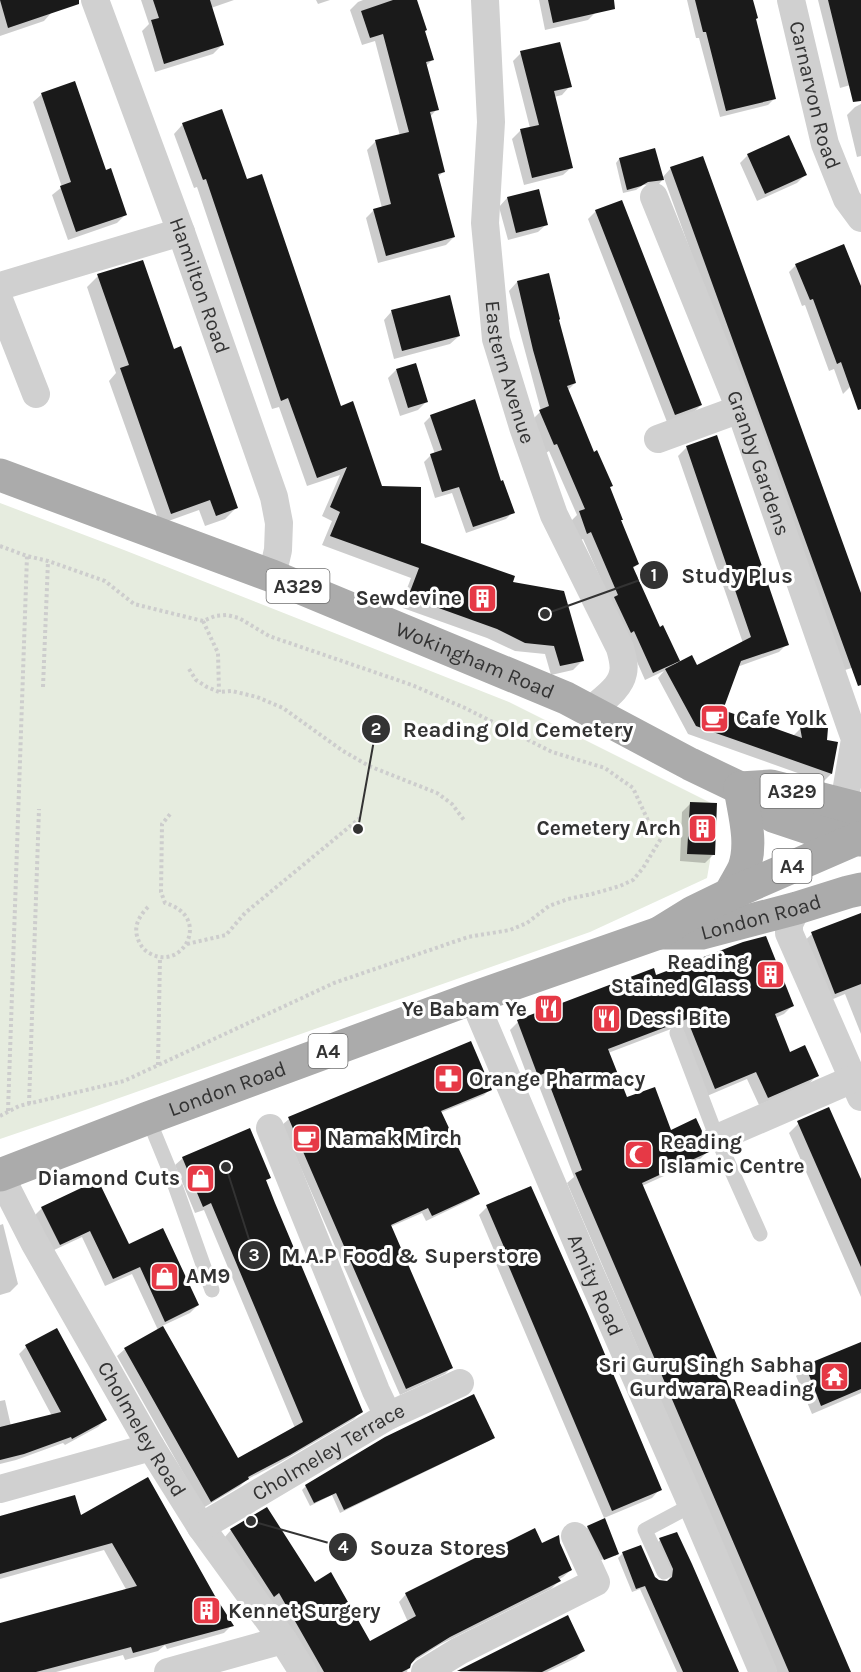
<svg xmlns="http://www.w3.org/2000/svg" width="861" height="1672" font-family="Karla,sans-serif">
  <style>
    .green { fill: #e6ecdf }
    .shadow { fill: #0003 }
    .building { fill: #1a1a1a }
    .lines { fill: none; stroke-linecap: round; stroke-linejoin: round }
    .path { stroke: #cdcdcd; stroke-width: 4; stroke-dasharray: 3 3; stroke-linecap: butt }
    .lane { stroke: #d0d0d0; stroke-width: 15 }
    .street { stroke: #d0d0d0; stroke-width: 28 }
    .primary { stroke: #ababab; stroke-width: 33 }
    .labels { text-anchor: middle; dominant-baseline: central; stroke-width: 6; stroke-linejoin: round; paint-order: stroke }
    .shield { fill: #fff; stroke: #707070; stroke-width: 1.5 }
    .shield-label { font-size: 20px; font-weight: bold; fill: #333 }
    .street-label { font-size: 21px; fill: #333; stroke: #fff }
    .poi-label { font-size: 21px; font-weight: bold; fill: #333; stroke: #fff; text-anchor: start }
    .leader { fill: none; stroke: #333; stroke-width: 2 }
    .callout-dot { fill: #333; stroke: #fff; stroke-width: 2 }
    .mark-label { font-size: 18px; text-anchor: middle; font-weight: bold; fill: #fff }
    .callout-label { font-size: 22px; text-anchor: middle; font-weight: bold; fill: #333; stroke: #fff; stroke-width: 6; stroke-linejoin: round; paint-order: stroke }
  </style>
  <rect width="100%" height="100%" fill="#fff"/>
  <path class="green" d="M 0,503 L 124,550 L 509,702 L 711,803 L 715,855 L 711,855 L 707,878 L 590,932 L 88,1109 L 0,1139 Z"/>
  <path class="shadow" d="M 0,0 L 48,0 L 52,12 L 44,21 L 0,36 Z
    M 141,0 L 234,0 L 211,8 L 222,45 L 213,54 L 155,72 L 142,31 L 149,24 Z
    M 316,0 L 330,0 L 318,4 Z
    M 363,0 L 416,0 L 432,60 L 425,67 L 437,109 L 430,117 L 443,172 L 438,177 L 454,237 L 446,245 L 378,263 L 366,218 L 374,210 L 382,208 L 367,150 L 375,142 L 400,136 L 375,41 L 362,45 L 350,10 L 358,2 Z
    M 539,0 L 594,0 L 596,12 L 588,20 L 545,30 Z
    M 687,0 L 751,0 L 775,98 L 768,105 L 720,117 L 699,38 L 696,38 Z
    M 818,0 L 861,0 L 861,82 L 840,88 Z
    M 521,53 L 570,86 L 562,95 L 554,97 L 572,167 L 563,175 L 524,185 L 512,139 L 520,131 L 530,128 L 513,61 Z
    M 42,94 L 105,172 L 125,215 L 117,223 L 68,240 L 52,195 L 62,187 L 33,102 Z
    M 861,104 L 861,156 L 857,157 L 847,115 L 855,107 Z
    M 183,124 L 246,181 L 340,408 L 381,487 L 419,544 L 511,583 L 582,661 L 573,670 L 551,675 L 545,654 L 515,651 L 487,638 L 400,607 L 411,578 L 322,545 L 332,521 L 322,516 L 340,475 L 307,486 L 279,407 L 272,409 L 197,187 L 194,188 L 174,134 Z
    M 748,155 L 805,175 L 797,183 L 757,201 L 740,163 Z
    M 619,159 L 662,178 L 671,168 L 861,598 L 861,665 L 842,671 L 664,178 L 659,184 L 643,185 L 636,190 L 623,193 L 616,163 Z
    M 507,198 L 547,224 L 538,232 L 508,240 L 499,207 Z
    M 596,211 L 701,405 L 693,413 L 667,422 L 588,219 Z
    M 796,265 L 861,290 L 861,376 L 843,394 L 834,369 L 829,371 L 805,305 L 802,306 L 789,272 Z
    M 98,276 L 173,351 L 236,508 L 225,519 L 205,526 L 199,510 L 160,524 L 109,381 L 116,373 L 87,287 Z
    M 517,282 L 557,320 L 575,383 L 567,391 L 609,488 L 620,521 L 638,564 L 632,569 L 659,628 L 678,660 L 672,666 L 697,667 L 743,643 L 678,456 L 686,448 L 716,437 L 787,644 L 779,652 L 737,667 L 721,711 L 793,736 L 801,728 L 825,742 L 836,743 L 831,774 L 823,782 L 688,734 L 658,678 L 664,671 L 645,680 L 583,539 L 579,541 L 571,521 L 577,515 L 549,451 L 546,453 L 532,420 L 541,411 L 509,291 Z
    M 392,311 L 459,336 L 450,344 L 394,359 L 384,320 Z
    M 396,370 L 426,402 L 418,410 L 400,416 L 388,378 Z
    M 431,416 L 500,483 L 513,512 L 506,519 L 466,533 L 452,493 L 435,498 L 424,462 L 431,455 L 435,454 L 424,423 Z
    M 691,803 L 713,855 L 705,863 L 680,861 L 682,812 Z
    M 861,914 L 861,1034 L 845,994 L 826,1002 L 803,942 L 812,934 Z
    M 656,977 L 792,1006 L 784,1014 L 775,1018 L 789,1054 L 817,1075 L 809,1084 L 759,1105 L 747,1079 L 707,1096 L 679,1026 L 608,1053 L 626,1099 L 670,1132 L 707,1152 L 699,1160 L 642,1186 L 850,1672 L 777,1672 L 567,1183 L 574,1177 L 537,1081 L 530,1083 L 510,1030 L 518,1022 Z
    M 471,1043 L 490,1089 L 484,1095 L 440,1113 L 478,1193 L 472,1199 L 426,1221 L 422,1213 L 390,1227 L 451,1368 L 445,1374 L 400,1395 L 282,1125 L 289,1119 Z
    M 829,1109 L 861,1183 L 861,1297 L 789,1133 L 798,1124 Z
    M 183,1158 L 269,1178 L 265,1181 L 361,1411 L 354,1419 L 281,1462 L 246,1480 L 240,1486 L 203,1508 L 117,1356 L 125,1349 L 158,1330 L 132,1274 L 105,1286 L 82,1237 L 52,1251 L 34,1216 L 42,1208 L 128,1246 L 198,1305 L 190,1313 L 162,1326 L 237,1460 L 295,1428 L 204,1210 L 195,1213 L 175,1165 Z
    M 487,1207 L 660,1489 L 652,1498 L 604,1518 L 496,1264 L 499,1262 L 479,1215 Z
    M 3,1224 L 18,1284 L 10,1292 L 0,1295 L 0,1225 Z
    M 56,1330 L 105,1420 L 98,1427 L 65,1445 L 63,1443 L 16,1460 L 0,1464 L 0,1401 L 5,1400 L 11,1426 L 52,1416 L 19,1354 L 26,1347 Z
    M 861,1343 L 861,1393 L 812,1414 L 796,1376 L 805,1367 Z
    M 493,1437 L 489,1441 L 340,1513 L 332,1495 L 310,1506 L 302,1490 L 306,1486 Z
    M 80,1517 L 232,1625 L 224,1633 L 167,1649 L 165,1645 L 158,1651 L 125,1660 L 123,1655 L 56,1672 L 0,1672 L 0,1624 L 127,1591 L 104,1550 L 0,1579 L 0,1518 Z
    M 588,1527 L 618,1554 L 615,1556 L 615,1554 L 599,1561 L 584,1530 Z
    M 231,1530 L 314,1584 L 370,1643 L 408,1622 L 399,1602 L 406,1594 L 541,1545 L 571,1570 L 563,1577 L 558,1580 L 559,1581 L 551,1589 L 441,1644 L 409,1664 L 407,1672 L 312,1672 L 224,1538 Z
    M 660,1540 L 737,1672 L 677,1672 L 640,1589 L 632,1592 L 618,1558 L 622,1554 L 640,1547 L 654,1577 L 658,1582 L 669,1583 L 670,1573 L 656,1544 Z
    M 583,1651 L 576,1658 L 547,1672 L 459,1672 L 468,1667 Z"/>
  <path class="building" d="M 0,0 L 79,0 L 79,4 L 8,28 Z
    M 153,0 L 210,0 L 224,45 L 164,64 L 151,20 L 159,18 Z
    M 393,0 L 417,0 L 427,30 L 425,31 L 434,60 L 426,62 L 439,110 L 430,112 L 445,172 L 438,174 L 455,237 L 386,256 L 373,209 L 391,204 L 375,140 L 409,132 L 383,34 L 370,38 L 361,11 Z
    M 548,0 L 614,0 L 615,9 L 553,23 Z
    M 695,0 L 753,0 L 758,18 L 756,19 L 776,99 L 726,111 L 706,32 L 703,32 Z
    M 828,0 L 861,0 L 861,101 L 853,102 Z
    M 560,42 L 572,87 L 554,91 L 573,168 L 532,178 L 520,129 L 539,125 L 520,51 Z
    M 75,81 L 106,170 L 111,168 L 127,215 L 76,232 L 60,186 L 71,182 L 41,93 Z
    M 222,109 L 247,179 L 262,174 L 341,406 L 353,401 L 382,486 L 421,487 L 421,543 L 515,576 L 513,582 L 564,591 L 584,661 L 560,666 L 554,646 L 525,643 L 497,629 L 408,597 L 419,568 L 330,536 L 340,512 L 330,507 L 347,467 L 317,478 L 288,398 L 281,401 L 206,179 L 203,180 L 182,123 Z
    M 789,135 L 807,175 L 765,194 L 747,154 Z
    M 655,148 L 664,180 L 648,182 L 641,186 L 627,190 L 619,158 Z
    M 703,156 L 861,593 L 861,685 L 858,686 L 670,167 Z
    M 539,189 L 548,225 L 516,233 L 507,197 Z
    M 622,200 L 702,405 L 675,415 L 595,210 Z
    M 844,244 L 861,286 L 861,409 L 858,410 L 841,362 L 837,364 L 813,299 L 810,300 L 795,264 Z
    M 143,260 L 174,349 L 181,346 L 238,508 L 216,516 L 210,500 L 171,514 L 120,368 L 129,365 L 97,274 Z
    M 549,273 L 560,319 L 559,320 L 576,383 L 567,386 L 594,452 L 597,450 L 613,486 L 610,487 L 623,520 L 621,520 L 639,564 L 633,567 L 660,627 L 663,625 L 680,661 L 653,673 L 634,631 L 631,633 L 614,597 L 618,595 L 591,532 L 587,534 L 579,511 L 585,509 L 557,444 L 554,445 L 539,410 L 549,406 L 533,350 L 517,281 Z
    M 450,295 L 460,336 L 402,351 L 391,310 Z
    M 416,363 L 428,402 L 408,408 L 396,369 Z
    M 475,399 L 501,481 L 503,480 L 515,513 L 473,527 L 459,487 L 442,492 L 430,454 L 442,450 L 430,415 Z
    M 717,435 L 789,645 L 741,661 L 723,710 L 802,738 L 800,727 L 828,728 L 827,740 L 838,742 L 832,774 L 696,726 L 665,669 L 692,655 L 697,665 L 751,637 L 686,446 Z
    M 690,802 L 717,803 L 715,855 L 687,854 Z
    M 861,913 L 861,984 L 835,994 L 811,932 Z
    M 766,936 L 794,1006 L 775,1014 L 790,1052 L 805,1045 L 819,1076 L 768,1098 L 756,1072 L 715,1089 L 687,1019 L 608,1049 L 627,1097 L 655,1087 L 671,1130 L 696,1118 L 702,1131 L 701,1137 L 702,1144 L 709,1152 L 642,1183 L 851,1672 L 789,1672 L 575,1173 L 582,1170 L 545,1073 L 538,1076 L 517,1020 L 654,968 L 656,975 L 743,942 Z
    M 471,1041 L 492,1090 L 441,1111 L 480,1194 L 432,1216 L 428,1208 L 391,1225 L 453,1368 L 406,1389 L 288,1117 Z
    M 829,1107 L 861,1179 L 861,1267 L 797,1121 Z
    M 250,1128 L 271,1178 L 266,1180 L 275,1203 L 363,1412 L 290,1455 L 248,1477 L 249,1479 L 211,1502 L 124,1348 L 163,1326 L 238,1458 L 303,1422 L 211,1203 L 203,1207 L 182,1157 Z
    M 98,1180 L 129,1244 L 163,1228 L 199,1305 L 165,1322 L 140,1267 L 113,1279 L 90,1231 L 60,1245 L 41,1207 Z
    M 531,1186 L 588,1314 L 662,1490 L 612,1511 L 504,1255 L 507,1254 L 486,1205 Z
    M 57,1328 L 107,1420 L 72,1439 L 71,1437 L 24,1454 L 0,1460 L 0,1427 L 61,1412 L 25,1345 Z
    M 861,1342 L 861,1389 L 821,1406 L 805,1365 Z
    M 474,1394 L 495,1438 L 344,1510 L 336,1493 L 314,1503 L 305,1485 L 385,1437 Z
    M 148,1477 L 215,1596 L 234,1626 L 133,1653 L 131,1647 L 36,1672 L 0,1672 L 0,1623 L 137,1586 L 112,1543 L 0,1574 L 0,1516 L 75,1495 L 81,1515 Z
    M 267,1507 L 315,1582 L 331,1572 L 370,1641 L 416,1616 L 405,1593 L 535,1528 L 542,1543 L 559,1535 L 560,1543 L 572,1570 L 558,1577 L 561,1581 L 450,1637 L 416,1658 L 411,1664 L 410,1668 L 402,1672 L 324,1672 L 279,1593 L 274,1597 L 230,1529 Z
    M 605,1518 L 619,1554 L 604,1560 L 587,1526 Z
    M 677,1532 L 692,1564 L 739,1672 L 683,1672 L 645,1586 L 636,1589 L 622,1552 L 641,1545 L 655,1577 L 659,1580 L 667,1581 L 672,1577 L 673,1569 L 659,1538 Z
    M 568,1615 L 585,1651 L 542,1672 L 457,1671 Z"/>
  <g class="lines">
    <path class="path" d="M 0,546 L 27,556 L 48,561 L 105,581 L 134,604 L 203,621 L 215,616 L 227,615 L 239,618 L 269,636 L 412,685 L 465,708 L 552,752 L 605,768 L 633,788 L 651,827
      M 203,621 L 218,653 L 219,692
      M 189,669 L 196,680 L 207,687 L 219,692 L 232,691 L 257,697 L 283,708 L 343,751 L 369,766 L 437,793 L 452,804 L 464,820
      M 43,687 L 48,561
      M 148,907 C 140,915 134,925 137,936 C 139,944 144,951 151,954 C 184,971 212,916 165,903 L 161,892 L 162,824 L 171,813
      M 187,944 L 226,935 L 245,913 L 360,818
      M 158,1065 L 160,957
      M 29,1104 L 39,809
      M 8,1111 L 27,556
      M 0,1116 L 19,1106 L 124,1081 L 334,983 L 468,937 L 510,930 L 527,923 L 549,906 L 568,899 L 592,894 L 620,886 L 633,880 L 643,868 L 668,827"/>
    <path class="lane" d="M 677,1033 L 717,1138 L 760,1234
      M 148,1118 L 171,1174 L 212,1290
      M 664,1572 L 645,1530 L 692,1505"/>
    <g class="street">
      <path id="s1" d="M 95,0 L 181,232 L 274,497 L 279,523 L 278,550 L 272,576"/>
      <path id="s2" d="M 485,0 L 491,122 L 485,223 L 496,339 L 523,427 L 554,515 L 620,648 C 622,656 625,665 623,673 C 620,689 602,700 590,711"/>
      <path id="s3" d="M 791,0 L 825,144 L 847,199 L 861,218"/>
      <path id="s4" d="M 654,197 L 740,409 L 851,728 L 855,739 L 844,804 L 851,826"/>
      <path d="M 0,286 L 181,232"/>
      <path d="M 0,302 L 36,394"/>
      <path d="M 658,439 L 740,409"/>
      <path d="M 797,908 L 789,924 L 789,933 L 861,1097"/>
      <path id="s5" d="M 473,998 L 587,1266 L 692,1505 L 763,1672"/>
      <path d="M 270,1128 L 376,1391 L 388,1416"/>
      <path d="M 717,1138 L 853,1079"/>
      <path id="s6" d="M 0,1175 L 34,1242 L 151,1447 L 201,1527 L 283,1640 L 303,1672"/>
      <path d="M 0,1489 L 151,1447"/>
      <path id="s7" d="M 201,1527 L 388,1416 L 460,1383"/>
      <path d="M 168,1672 L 283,1640"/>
      <path d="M 425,1672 L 459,1651 L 596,1582 L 575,1536"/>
    </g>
    <g class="primary">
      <path id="s8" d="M 0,475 L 272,576 L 566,698 L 690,764 L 740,788 L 773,816 L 821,832 L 861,840"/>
      <path d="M 740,788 L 771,786 L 861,809"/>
      <path d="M 730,894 C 734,885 740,877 744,868 C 753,843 744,813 740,788"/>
      <path id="s9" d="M 659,933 L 702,933 L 797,908 L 848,892 L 861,889"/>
      <path id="s10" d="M 0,1175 L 148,1118 L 473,998 L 659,933 L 693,912 L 730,894 L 859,838"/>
    </g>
  </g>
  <defs>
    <symbol id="building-square" viewBox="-11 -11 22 22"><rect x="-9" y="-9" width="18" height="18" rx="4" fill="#e63946" stroke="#fff"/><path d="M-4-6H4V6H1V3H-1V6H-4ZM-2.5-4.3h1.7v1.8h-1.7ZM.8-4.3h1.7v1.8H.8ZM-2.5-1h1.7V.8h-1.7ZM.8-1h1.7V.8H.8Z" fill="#fff"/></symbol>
    <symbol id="cafe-square" viewBox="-11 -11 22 22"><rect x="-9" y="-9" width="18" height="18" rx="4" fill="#e63946" stroke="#fff"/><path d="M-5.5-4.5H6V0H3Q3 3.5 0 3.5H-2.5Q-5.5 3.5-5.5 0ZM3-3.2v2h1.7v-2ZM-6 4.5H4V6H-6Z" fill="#fff"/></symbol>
    <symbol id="restaurant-square" viewBox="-11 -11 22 22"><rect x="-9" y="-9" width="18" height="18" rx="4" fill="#e63946" stroke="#fff"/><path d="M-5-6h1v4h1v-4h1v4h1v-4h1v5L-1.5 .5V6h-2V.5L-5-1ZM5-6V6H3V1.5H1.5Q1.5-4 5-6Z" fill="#fff"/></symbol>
    <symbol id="pharmacy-square" viewBox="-11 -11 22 22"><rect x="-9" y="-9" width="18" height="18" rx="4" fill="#e63946" stroke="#fff"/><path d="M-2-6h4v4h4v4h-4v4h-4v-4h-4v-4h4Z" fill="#fff"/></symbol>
    <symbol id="mosque-square" viewBox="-11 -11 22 22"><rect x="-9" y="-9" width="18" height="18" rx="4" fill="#e63946" stroke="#fff"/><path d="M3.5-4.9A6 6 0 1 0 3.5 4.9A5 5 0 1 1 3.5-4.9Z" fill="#fff"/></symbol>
    <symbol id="shop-square" viewBox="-11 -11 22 22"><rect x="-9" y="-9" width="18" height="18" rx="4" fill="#e63946" stroke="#fff"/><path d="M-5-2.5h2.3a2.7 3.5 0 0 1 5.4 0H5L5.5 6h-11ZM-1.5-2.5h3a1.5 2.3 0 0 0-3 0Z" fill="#fff"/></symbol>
    <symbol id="temple-square" viewBox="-11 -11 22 22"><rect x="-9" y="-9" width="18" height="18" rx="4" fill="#e63946" stroke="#fff"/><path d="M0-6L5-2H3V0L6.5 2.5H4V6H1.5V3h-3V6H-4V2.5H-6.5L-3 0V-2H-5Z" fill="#fff"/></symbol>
  </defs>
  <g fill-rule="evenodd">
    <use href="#building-square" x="466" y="582" width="33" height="33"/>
    <use href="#cafe-square" x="698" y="702" width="33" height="33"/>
    <use href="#building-square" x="686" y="812" width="33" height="33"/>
    <use href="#building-square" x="754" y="958" width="33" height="33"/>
    <use href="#restaurant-square" x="532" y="992" width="33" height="33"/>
    <use href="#restaurant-square" x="590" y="1002" width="33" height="33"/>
    <use href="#pharmacy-square" x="432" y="1062" width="33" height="33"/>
    <use href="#cafe-square" x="290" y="1122" width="33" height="33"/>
    <use href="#mosque-square" x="622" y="1138" width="33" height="33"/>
    <use href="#shop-square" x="184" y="1162" width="33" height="33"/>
    <use href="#shop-square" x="148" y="1260" width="33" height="33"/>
    <use href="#temple-square" x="818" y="1360" width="33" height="33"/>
    <use href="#building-square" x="190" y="1594" width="33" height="33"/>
  </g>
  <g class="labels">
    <g class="shield">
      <rect x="266.5" y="569" width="63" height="34" rx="4.5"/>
      <rect x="760.5" y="774" width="63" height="34" rx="4.5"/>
      <rect x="772.5" y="849" width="39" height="34" rx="4.5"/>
      <rect x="308.5" y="1034" width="39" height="34" rx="4.5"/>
    </g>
    <g class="shield-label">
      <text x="298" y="586">A329</text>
      <text x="792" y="791">A329</text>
      <text x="792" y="866">A4</text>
      <text x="328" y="1051">A4</text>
    </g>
    <g class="street-label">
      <text stroke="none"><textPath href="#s3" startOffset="98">Carnarvon Road</textPath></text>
      <text stroke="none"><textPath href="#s1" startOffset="304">Hamilton Road</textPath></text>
      <text stroke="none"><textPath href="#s2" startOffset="375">Eastern Avenue</textPath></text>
      <text stroke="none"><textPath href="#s4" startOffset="286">Granby Gardens</textPath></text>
      <text stroke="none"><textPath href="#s8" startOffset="510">Wokingham Road</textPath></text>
      <text stroke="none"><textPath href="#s9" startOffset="104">London Road</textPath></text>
      <text stroke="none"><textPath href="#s10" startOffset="243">London Road</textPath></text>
      <text stroke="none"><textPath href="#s5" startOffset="312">Amity Road</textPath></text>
      <text stroke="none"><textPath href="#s6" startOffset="291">Cholmeley Road</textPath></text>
      <text stroke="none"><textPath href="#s7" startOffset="148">Cholmeley Terrace</textPath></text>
    </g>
    <g class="poi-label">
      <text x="462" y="598" text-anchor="end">Sewdevine</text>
      <text x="736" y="718">Cafe Yolk</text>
      <text x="681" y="828" text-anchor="end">Cemetery Arch</text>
      <text x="749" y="962" text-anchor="end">Reading<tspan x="749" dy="24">Stained Glass</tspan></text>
      <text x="527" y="1009" text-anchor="end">Ye Babam Ye</text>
      <text x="628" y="1018">Dessi Bite</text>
      <text x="469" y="1079">Orange Pharmacy</text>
      <text x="327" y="1138">Namak Mirch</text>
      <text x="660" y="1142">Reading<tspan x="660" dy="24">Islamic Centre</tspan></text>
      <text x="180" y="1178" text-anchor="end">Diamond Cuts</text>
      <text x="186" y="1276">AM9</text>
      <text x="814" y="1365" text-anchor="end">Sri Guru Singh Sabha<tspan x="814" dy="24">Gurdwara Reading</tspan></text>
      <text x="228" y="1611">Kennet Surgery</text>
    </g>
  </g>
  <path class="leader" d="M545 614L654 575M358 829L376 729M226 1167L254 1255M251 1521L343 1547"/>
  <g class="callout-dot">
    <circle cx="545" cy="614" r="6"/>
    <circle cx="358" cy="829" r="6"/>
    <circle cx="226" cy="1167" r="6"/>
    <circle cx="251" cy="1521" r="6"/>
    <circle cx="654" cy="575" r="15"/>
    <circle cx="376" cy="729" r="15"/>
    <circle cx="254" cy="1255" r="15"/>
    <circle cx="343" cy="1547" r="15"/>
  </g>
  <g class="mark-label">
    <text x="654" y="581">1</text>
    <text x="376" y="735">2</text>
    <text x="254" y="1261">3</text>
    <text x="343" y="1553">4</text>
  </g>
  <g class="callout-label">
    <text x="737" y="583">Study Plus</text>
    <text x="518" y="737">Reading Old Cemetery</text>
    <text x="410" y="1263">M.A.P Food &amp; Superstore</text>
    <text x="438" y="1555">Souza Stores</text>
  </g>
</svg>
